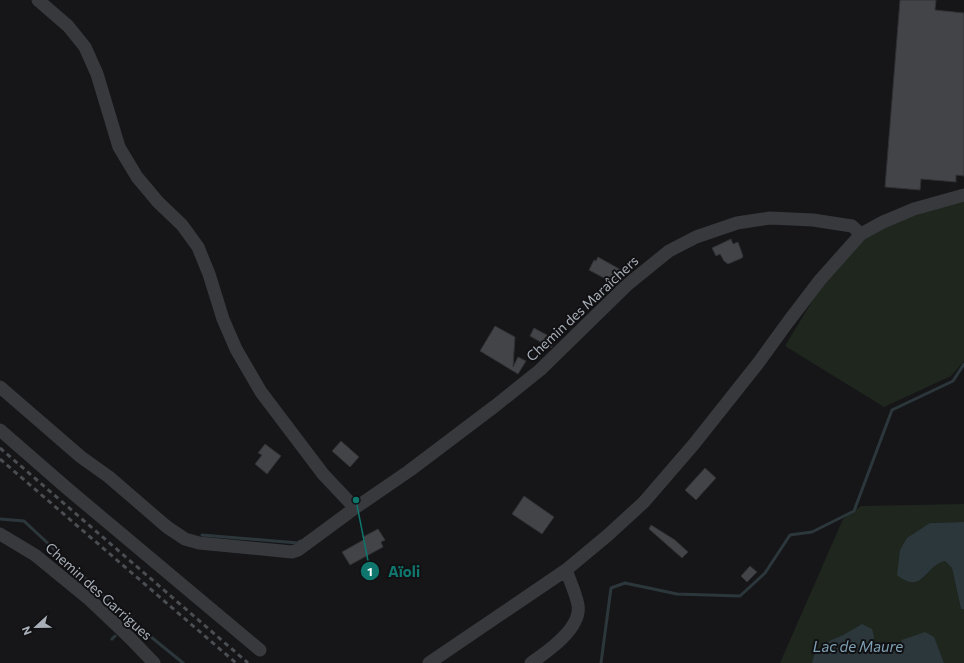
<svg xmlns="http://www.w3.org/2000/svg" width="964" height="663" font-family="Commissioner,sans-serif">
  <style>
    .green { fill: #1e261e }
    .water { fill: #2c373c }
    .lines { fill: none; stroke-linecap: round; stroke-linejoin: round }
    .stream { stroke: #2c373c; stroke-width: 3 }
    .building { fill: #424448; stroke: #303134 }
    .minor { stroke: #37393d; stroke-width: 13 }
    .rail { stroke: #4a4d52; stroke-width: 3; stroke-dasharray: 5 4; stroke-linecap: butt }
    .labels { text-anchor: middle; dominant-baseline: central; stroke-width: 4; stroke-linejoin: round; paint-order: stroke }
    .street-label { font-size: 14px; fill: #a8afb8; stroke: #111113 }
    .water-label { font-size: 15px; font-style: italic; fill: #7fa1b3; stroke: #111113 }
    .leader { fill: none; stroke: #0f766e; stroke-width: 1.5 }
    .callout-dot { fill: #0f766e; stroke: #111113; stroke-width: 1.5 }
    .mark-label { font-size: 12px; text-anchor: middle; font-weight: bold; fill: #fff }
    .callout-label { font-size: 15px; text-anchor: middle; font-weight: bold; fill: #0f766e; stroke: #111113; stroke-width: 4; stroke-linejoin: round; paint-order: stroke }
  </style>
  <rect width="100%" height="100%" fill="#161618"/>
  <path class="green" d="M 964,200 L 964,361 L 951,376 L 884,407 L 785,346 L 825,280 L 862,238 L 885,225 Z
    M 964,504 L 964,522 L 930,523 L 921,580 L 938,562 L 945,561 L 952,568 L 961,609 L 964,609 L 964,663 L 944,663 L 934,638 L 896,650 L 882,653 L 874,649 L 874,636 L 862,624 L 843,635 L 829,641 L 814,655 L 812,663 L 780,663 L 843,519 L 861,506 Z"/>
  <path class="water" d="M 964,522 L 964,609 L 961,609 L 952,568 L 945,561 C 925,565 923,596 897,575 L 900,550 L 907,538 L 930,523 Z
    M 862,624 L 872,629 L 874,636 L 874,649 L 882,653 L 896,650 L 902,640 L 925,632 L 934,637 L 944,663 L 812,663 L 814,655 L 829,641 L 843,635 Z"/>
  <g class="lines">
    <path class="stream" d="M 0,519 L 24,521 L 129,619 L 183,663
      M 202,535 L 298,543 L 300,541
      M 126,623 L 132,617
      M 112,639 L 115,636
      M 601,663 L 611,588 L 625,583 L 677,594 L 740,596 L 765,573 L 790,535 L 812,532 L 854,511 L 892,410 L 953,381 L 964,364"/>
  </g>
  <path class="building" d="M 900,0 L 936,0 L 935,10 L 964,13 L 964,176 L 956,175 L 956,182 L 921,179 L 920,190 L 885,187 Z
    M 731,239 L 733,244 L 738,242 L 743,256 L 742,258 L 728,264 L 724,261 L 720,254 L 716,256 L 712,248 Z
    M 598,257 L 623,271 L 615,284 L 589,270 L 594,260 L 596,261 Z
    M 495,326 L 515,337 L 513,367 L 518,357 L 526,361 L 518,374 L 480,351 Z
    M 534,328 L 556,340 L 551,348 L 530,336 Z
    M 341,441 L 359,457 L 350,467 L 332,451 Z
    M 265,444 L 281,456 L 267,474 L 255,464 L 262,455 L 258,453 Z
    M 705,468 L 716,478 L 696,500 L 685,490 Z
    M 524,496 L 554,517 L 542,534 L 512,514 Z
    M 651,525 L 675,540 L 688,552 L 682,558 L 649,529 Z
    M 378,529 L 385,540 L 381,542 L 383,547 L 350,565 L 342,552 L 365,539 L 363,537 Z
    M 750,566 L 757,572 L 747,582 L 741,576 Z"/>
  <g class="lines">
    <path class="minor" d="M 38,0 L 68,26 L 85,47 L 97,74 L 119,147 L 137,177 L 158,202 L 182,225 L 198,247 L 209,274 L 223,319 L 236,349 L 261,392 L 323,474 L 355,508
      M 0,387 L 81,457 L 109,477 L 167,527 L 185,539 L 199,543 L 292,552 L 298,550 L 355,508 L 409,471 L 495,406 L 540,370 L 627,285 L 669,251 L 696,237 L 737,223 L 770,218 L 813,220 L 852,226 L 861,234
      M 0,430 L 69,490 L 260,650
      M 0,534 L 35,555 L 90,600 L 130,638 L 154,663
      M 429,663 L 566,570 L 608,535 L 644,502 L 694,444 L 759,362 L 788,322 L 820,280 L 861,234 L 883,222 L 914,209 L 964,195
      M 531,663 C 547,652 582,628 578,605 C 576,594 570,581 566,570"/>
    <path class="rail" d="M 0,448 L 248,663
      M 0,459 L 236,663"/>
  </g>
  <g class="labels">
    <g class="street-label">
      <text transform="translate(582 308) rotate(-43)">Chemin des Maraîchers</text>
      <text transform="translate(99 591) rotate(42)">Chemin des Garrigues</text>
    </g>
    <g class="water-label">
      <text x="858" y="646">Lac de Maure</text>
    </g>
  </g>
  <path class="leader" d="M356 500L370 571"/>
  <g class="callout-dot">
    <circle cx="356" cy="500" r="4"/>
    <circle cx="370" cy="571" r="10"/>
  </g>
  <g class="mark-label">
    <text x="370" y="576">1</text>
  </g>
  <g class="callout-label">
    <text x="404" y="577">Aïoli</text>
  </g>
  <g transform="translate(36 627) rotate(248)" stroke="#111113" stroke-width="3" paint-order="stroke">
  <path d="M0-3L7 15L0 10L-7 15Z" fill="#a8afb8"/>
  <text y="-6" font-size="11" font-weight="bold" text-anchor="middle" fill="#a8afb8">N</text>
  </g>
</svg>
